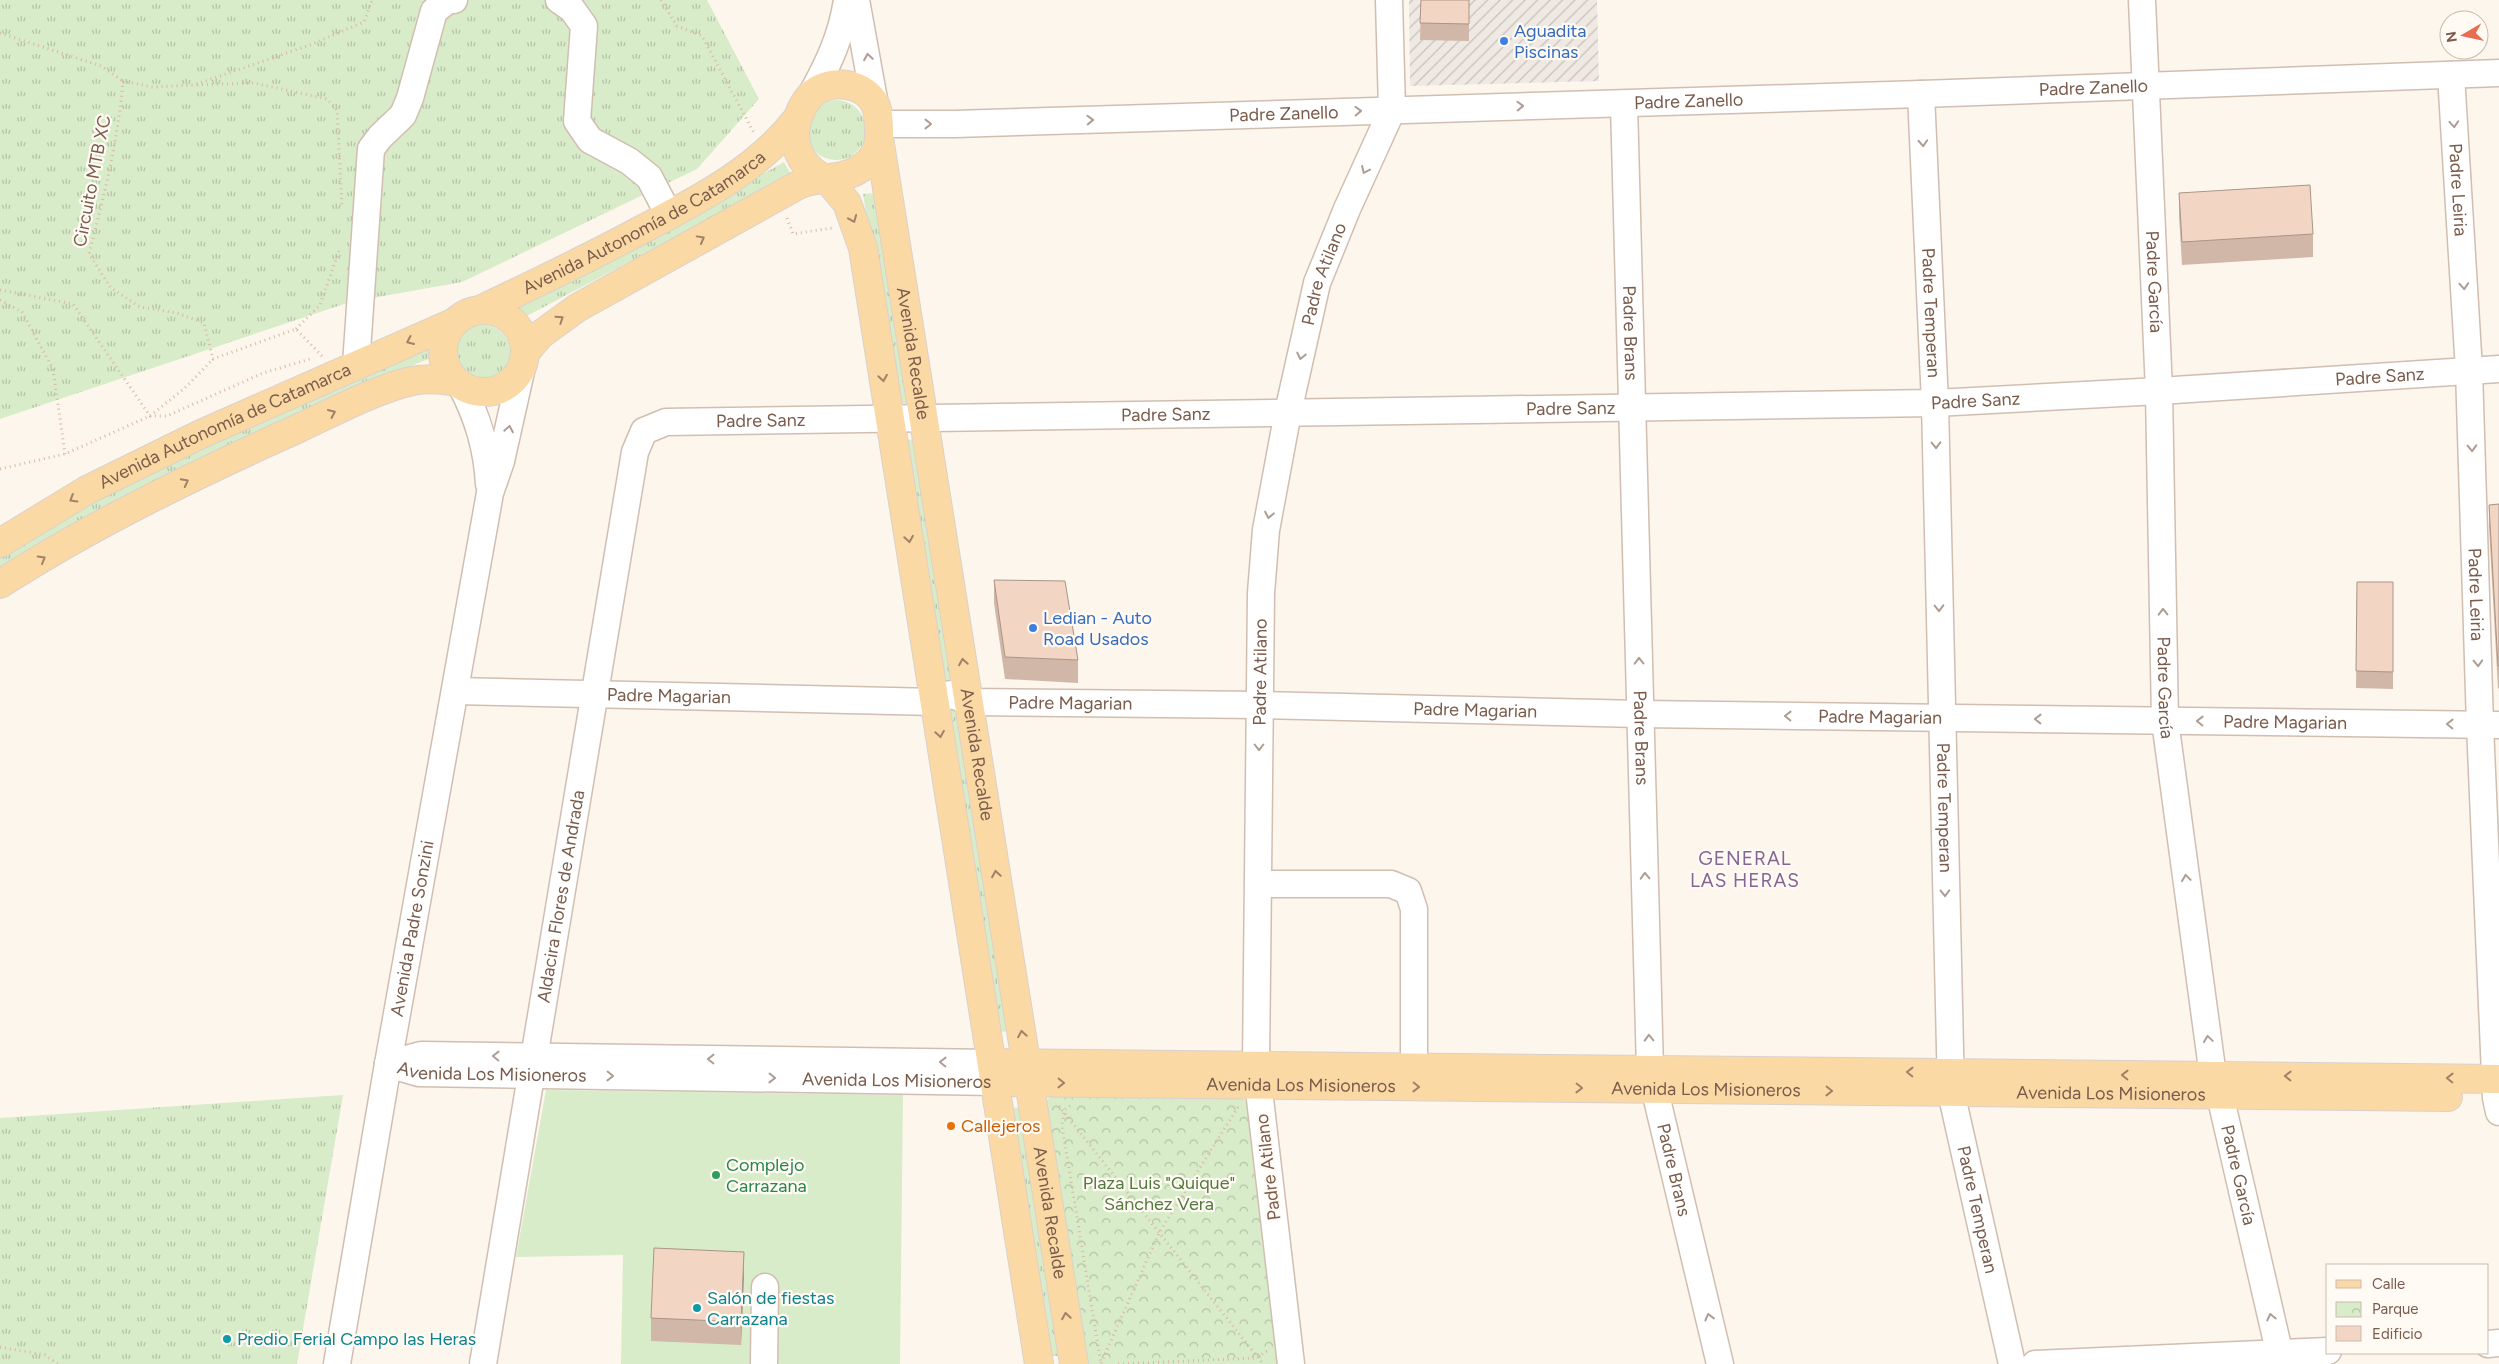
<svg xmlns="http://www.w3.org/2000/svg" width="2499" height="1364" font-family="Figtree,sans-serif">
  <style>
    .industrial { fill: url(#industrial-furrows) }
    .grass { fill: url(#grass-tufts) }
    .park { fill: url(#park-crowns) }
    .garden { fill: #d8ecc9 }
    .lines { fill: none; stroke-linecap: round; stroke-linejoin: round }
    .minor-casing { stroke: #d1beb0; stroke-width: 29 }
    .major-casing { stroke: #dad1cd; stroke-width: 30 }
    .path { stroke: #d9b8a5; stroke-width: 3; stroke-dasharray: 1 4; stroke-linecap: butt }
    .minor { stroke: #fff; stroke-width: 26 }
    .major { stroke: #fbd9a5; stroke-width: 28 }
    .wall { fill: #d1b7a8 }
    .shaded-wall { fill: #aa9588 }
    .building { fill: #f3d5c3; stroke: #aa9588 }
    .oneway { stroke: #af9d94 }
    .oneway2 { stroke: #a18267 }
    .shop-dot { fill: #3f7fe0; stroke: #fffaf3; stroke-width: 2 }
    .food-dot { fill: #e8710a; stroke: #fffaf3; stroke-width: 2 }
    .leisure-dot { fill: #2e9e5b; stroke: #fffaf3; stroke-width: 2 }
    .culture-dot { fill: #0f9aa8; stroke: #fffaf3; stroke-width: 2 }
    .labels { text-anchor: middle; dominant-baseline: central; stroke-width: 4.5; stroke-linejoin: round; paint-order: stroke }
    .shop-label { font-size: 18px; fill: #366cbe; stroke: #fffaf3; text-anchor: start }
    .street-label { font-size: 18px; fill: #7a5c4d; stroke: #fffaf3 }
    .food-label { font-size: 18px; fill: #c56008; stroke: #fffaf3; text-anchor: start }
    .leisure-label { font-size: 18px; fill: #27864d; stroke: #fffaf3; text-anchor: start }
    .park-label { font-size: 18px; fill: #537a41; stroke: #fffaf3 }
    .culture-label { font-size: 18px; fill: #0d838f; stroke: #fffaf3; text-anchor: start }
    .neighbourhood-label { font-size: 19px; letter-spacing: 1px; fill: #846695; stroke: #fffaf3 }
  </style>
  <defs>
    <pattern id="industrial-furrows" width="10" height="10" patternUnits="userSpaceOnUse" patternTransform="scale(1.25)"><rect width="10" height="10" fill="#efe9e4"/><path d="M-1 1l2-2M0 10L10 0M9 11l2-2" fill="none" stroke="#c7c0bb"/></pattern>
    <pattern id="grass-tufts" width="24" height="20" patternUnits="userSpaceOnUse" patternTransform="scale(1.25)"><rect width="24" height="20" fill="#d8ecc9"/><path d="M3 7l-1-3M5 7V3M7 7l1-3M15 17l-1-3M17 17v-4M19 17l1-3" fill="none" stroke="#b4c2a5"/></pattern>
    <pattern id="park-crowns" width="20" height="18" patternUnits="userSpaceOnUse" patternTransform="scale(1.25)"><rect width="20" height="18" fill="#d8ecc9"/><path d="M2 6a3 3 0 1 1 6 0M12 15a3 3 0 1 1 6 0" fill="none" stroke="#b4c2a5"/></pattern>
  </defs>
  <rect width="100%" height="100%" fill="#fdf6ec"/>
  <path class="industrial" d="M 1409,0 L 1597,0 L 1599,81 L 1410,86 Z"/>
  <path class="grass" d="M 0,0 L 707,0 L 759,99 L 697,169 L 462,282 L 350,302 L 0,419 Z
    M806 130a30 30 0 1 1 60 0a30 30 0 1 1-60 0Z
    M 784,162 L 792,176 L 523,318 L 518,306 L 658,232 Z
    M 875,193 L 908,404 L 896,402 L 863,194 Z
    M455 353a28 28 0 1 1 56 0a28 28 0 1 1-56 0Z
    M 434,346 L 436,356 C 325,400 216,448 111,503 C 74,524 37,547 0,568 L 0,556 L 108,493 L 185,454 L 389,363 Z
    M 914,439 L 953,682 L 942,683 L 903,441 Z
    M 948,703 L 958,707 L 1012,1031 L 998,1032 Z
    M 343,1095 L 297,1364 L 0,1364 L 0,1118 Z
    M 1022,1107 L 1061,1356 L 1048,1356 L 1010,1108 Z"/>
  <path class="park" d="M 1057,1091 L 1236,1093 L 1245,1100 L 1249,1110 L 1278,1364 L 1086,1364 L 1044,1111 L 1047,1100 Z"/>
  <path class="garden" d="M 546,1090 L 903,1095 L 900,1364 L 621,1364 L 623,1255 L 516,1257 Z"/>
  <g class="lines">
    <defs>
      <g id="minor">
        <path d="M 559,0 L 572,9 L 584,26 L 577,121 L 590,140 L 629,161 L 649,177 L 669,215"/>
        <path d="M 856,0 L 875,105"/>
        <path id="s1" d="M 2142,0 L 2159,391 L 2165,721 L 2213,1076 L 2220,1095 L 2282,1364"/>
        <path id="s2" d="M 2451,75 L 2469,370 L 2480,725 L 2496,1098 L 2499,1112"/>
        <path id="s3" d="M 1921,94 L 1935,403 L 1951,1092 L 2012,1364"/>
        <path d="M 811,95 C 828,65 842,35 847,0"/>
        <path id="s4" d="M 1624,104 L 1650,1070 L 1720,1364"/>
        <path id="s5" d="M 879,124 L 955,124 L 1921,94 L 2499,73"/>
        <path d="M 356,365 L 371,149 L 380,137 L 403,115 L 410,98 L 434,11 L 447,1 L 454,0"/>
        <path d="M 461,385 C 478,418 487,448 489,484"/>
        <path id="s6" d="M 455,691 L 935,702 L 951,694 L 969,702 L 1259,705 L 1640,714 L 2499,725"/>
        <path d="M 1259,884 L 1391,884 L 1408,891 L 1414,909 L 1414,1067"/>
        <path id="s7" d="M 388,1064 L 419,1073 L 995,1082"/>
        <path d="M 388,1064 L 421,1055 L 992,1063"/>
        <path d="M 2488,1344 L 2499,1343"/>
        <path id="s8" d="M 337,1364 L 388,1064 L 490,493 L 501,461 L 522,367"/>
        <path id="s9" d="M 483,1364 L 635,452 L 644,431 L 666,422 L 1935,403 L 2159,391 L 2499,369"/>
        <path d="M 764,1364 L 765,1287"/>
        <path id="s10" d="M 1291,1364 L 1256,1065 L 1261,593 L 1266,530 L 1288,412 L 1317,283 L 1347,209 L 1392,110 L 1389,0"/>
        <path d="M 2035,1364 L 2328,1351"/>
      </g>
      <g id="major">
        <path id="s11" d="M 880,144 L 1074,1364"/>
        <path d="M 827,179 L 847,203 L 863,248 L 1039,1364"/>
        <path id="s12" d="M 480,310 C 535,284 589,258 643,229 C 698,200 757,170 796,120"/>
        <circle cx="484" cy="351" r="41"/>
        <path d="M 525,353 L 540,335 L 577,308 L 800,184 C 820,176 842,181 861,168 C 874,160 880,147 879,133 C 879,124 879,114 876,106 C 866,82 828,77 810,96 C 802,105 795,121 795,134 C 795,152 805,168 821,177"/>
        <path id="s13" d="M 0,543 L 87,490 L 201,434 L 455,322"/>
        <path d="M 0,584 C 95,523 197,474 299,428 C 331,413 379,388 412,381 C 427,378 441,379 457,382"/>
        <path d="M 992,1063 L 2499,1079"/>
        <path id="s14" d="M 995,1082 L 2448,1097"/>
      </g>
    </defs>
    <use href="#minor" class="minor-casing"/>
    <use href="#major" class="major-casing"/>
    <path class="path" d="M 661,0 L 677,26 L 702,36 L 754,133
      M 0,33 L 101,66 L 123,81
      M 197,85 L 254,83 L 327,99 L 337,110 L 342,207
      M 787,218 L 793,234 L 832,228
      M 0,290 L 73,304 L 150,416 L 167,416 L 263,373 L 310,359
      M 0,300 L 22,312 L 53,369 L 65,454
      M 296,329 L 320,305 L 340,248
      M 322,356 L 296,329 L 213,359 L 204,323 L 177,313 L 140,307 L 111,288 L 89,254 C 104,197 118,140 123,81 L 152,87 L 194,85 L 310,45 L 364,22 L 372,0
      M 0,469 L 65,454 L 150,416 L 185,388 L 213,359
      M 1059,1106 L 1263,1364
      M 1070,1106 L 1064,1110 L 1062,1126 L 1101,1364
      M 0,1347 L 45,1355 L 58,1364
      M 1101,1363 L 1159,1233 L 1238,1107
      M 1118,1364 L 1256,1358 L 1267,1351"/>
    <use href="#minor" class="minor"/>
    <use href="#major" class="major"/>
  </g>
  <path class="wall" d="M 1421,0 L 1469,0 L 1469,41 L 1420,40 Z
    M 2179,193 L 2313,234 L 2313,257 L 2182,265 L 2179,216 Z
    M 2499,504 L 2499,688 L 2498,689 L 2489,527 L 2489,505 Z
    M 994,580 L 1078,660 L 1078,683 L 1005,679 L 994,603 Z
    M 2357,582 L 2393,582 L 2393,689 L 2356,688 Z
    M 744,1275 L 741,1345 L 651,1341 L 651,1318 Z"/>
  <path class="shaded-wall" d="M 744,1252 L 744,1275 L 741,1345 L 741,1322 Z"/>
  <path class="building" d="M 1421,0 L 1469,0 L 1469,24 L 1420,23 Z
    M 2310,185 L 2313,234 L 2182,242 L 2179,193 Z
    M 2499,504 L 2499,666 L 2498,666 L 2489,505 Z
    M 994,580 L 1065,581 L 1078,660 L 1005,657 Z
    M 2357,582 L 2393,582 L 2393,672 L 2356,671 Z
    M 654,1248 L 744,1252 L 741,1322 L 651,1318 Z"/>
  <defs><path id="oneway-chevron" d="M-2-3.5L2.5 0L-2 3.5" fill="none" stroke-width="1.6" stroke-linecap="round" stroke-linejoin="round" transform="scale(1.25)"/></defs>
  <g class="oneway">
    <use href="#oneway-chevron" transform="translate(868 57) rotate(-99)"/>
    <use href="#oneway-chevron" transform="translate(1520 106) rotate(-2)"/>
    <use href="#oneway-chevron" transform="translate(1358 111) rotate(-2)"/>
    <use href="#oneway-chevron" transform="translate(1090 120) rotate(-2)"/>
    <use href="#oneway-chevron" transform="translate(928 124)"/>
    <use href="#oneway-chevron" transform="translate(2454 124) rotate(86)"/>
    <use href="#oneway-chevron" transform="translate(1923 143) rotate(87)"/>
    <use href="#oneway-chevron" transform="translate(1365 170) rotate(115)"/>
    <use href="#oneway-chevron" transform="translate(2464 286) rotate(86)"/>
    <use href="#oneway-chevron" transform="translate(1301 356) rotate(102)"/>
    <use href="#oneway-chevron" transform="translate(509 429) rotate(-80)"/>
    <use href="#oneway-chevron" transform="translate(1936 445) rotate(89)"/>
    <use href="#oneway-chevron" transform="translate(2472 448) rotate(88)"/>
    <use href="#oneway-chevron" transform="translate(1269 515) rotate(101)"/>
    <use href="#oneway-chevron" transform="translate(1939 608) rotate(89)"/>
    <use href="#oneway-chevron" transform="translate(2163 612) rotate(-91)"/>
    <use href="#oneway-chevron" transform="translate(1639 661) rotate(-91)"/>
    <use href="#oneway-chevron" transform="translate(2478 663) rotate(88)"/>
    <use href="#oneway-chevron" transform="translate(1788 716) rotate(-179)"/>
    <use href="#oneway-chevron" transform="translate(2038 719) rotate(-179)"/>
    <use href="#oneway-chevron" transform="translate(2200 721) rotate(-179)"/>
    <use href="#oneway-chevron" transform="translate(2450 724) rotate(-179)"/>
    <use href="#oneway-chevron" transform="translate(1259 747) rotate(90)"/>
    <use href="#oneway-chevron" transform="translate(1645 876) rotate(-92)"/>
    <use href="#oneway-chevron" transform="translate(2186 878) rotate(-98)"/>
    <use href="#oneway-chevron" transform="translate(1945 893) rotate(89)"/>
    <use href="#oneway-chevron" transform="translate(1649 1038) rotate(-92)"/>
    <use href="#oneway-chevron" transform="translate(2208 1039) rotate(-98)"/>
    <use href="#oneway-chevron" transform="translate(496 1056) rotate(-179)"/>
    <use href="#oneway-chevron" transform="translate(711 1059) rotate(-179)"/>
    <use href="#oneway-chevron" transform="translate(943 1062) rotate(-179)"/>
    <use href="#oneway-chevron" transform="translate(610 1076) rotate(1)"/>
    <use href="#oneway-chevron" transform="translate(772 1078) rotate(1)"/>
    <use href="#oneway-chevron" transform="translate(1709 1317) rotate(-104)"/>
    <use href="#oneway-chevron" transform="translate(2271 1317) rotate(-103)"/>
  </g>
  <g class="oneway2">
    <use href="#oneway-chevron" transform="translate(853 219) rotate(68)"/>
    <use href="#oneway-chevron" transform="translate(701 239) rotate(-29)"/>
    <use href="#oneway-chevron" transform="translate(560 319) rotate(-34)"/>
    <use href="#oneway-chevron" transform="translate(410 341) rotate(156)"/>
    <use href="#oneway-chevron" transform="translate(883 378) rotate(81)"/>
    <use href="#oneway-chevron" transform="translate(332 413) rotate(-24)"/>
    <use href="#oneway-chevron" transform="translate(185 482) rotate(-27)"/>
    <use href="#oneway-chevron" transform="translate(73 499) rotate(149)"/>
    <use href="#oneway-chevron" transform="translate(909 539) rotate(81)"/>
    <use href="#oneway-chevron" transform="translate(42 559) rotate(-30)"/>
    <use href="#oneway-chevron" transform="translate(963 662) rotate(-99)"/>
    <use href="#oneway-chevron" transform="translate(940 734) rotate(81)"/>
    <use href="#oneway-chevron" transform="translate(996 874) rotate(-99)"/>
    <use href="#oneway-chevron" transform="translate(1022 1034) rotate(-99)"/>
    <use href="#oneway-chevron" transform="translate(1910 1072) rotate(-179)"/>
    <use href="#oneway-chevron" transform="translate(2125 1075) rotate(-179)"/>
    <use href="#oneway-chevron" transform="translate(2288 1076) rotate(-179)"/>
    <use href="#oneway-chevron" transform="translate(2450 1078) rotate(-179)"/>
    <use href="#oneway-chevron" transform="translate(1061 1083) rotate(1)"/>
    <use href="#oneway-chevron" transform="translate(1416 1087) rotate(1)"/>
    <use href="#oneway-chevron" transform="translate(1579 1088) rotate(1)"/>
    <use href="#oneway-chevron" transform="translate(1829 1091) rotate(1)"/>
    <use href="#oneway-chevron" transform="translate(1066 1316) rotate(-99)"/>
  </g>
  <g class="shop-dot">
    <circle cx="1504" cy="41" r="5"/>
    <circle cx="1033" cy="628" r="5"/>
  </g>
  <circle class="food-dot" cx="951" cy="1126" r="5"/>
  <circle class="leisure-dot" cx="716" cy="1175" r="5"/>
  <g class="culture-dot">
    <circle cx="697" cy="1308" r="5"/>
    <circle cx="227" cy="1339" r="5"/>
  </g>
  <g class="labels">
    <g class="shop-label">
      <text x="1514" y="31">Aguadita<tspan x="1514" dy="21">Piscinas</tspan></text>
      <text x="1043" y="618">Ledian - Auto<tspan x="1043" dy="21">Road Usados</tspan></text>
    </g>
    <g class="street-label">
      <text stroke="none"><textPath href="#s5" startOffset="1215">Padre Zanello</textPath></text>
      <text stroke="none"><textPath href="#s5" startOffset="810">Padre Zanello</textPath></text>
      <text stroke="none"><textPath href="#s5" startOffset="405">Padre Zanello</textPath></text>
      <text transform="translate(92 181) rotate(-79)">Circuito MTB XC</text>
      <text stroke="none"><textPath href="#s2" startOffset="115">Padre Leiria</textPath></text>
      <text stroke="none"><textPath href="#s12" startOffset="186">Avenida Autonomía de Catamarca</textPath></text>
      <text stroke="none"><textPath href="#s10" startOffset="1099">Padre Atilano</textPath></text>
      <text stroke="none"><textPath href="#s1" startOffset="282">Padre García</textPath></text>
      <text stroke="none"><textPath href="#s3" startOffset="219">Padre Temperan</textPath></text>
      <text stroke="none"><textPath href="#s4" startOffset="229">Padre Brans</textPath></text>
      <text stroke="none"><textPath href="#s11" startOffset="212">Avenida Recalde</textPath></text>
      <text stroke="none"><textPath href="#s9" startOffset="2686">Padre Sanz</textPath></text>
      <text stroke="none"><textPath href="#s9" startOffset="2281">Padre Sanz</textPath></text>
      <text stroke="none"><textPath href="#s9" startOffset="1876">Padre Sanz</textPath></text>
      <text stroke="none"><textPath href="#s9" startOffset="1471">Padre Sanz</textPath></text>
      <text stroke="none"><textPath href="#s9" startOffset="1066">Padre Sanz</textPath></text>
      <text stroke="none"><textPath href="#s13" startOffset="254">Avenida Autonomía de Catamarca</textPath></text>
      <text stroke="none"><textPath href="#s2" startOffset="520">Padre Leiria</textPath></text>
      <text stroke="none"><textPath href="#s10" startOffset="694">Padre Atilano</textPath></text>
      <text stroke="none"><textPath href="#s1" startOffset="688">Padre García</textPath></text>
      <text stroke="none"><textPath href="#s6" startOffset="214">Padre Magarian</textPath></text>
      <text stroke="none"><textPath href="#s6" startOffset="619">Padre Magarian</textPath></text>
      <text stroke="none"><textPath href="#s6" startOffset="1024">Padre Magarian</textPath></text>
      <text stroke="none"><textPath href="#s6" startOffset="1429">Padre Magarian</textPath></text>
      <text stroke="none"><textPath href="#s6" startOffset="1834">Padre Magarian</textPath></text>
      <text stroke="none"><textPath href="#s4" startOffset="634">Padre Brans</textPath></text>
      <text stroke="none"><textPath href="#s11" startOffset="618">Avenida Recalde</textPath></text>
      <text stroke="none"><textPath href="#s3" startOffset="714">Padre Temperan</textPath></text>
      <text stroke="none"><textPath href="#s9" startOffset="474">Aldacira Flores de Andrada</textPath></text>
      <text stroke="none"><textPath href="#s8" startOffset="442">Avenida Padre Sonzini</textPath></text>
      <text stroke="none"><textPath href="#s7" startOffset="105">Avenida Los Misioneros</textPath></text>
      <text stroke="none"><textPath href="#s7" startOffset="510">Avenida Los Misioneros</textPath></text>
      <text stroke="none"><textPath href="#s14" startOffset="306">Avenida Los Misioneros</textPath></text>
      <text stroke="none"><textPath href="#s14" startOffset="711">Avenida Los Misioneros</textPath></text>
      <text stroke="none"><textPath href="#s14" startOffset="1116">Avenida Los Misioneros</textPath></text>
      <text transform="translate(1268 1167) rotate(-97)">Padre Atilano</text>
      <text stroke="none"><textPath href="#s4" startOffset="1069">Padre Brans</textPath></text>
      <text stroke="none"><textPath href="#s1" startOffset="1182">Padre García</textPath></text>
      <text stroke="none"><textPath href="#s3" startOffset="1119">Padre Temperan</textPath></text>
      <text stroke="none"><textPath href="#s11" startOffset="1082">Avenida Recalde</textPath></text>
    </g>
    <g class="food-label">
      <text x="961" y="1126">Callejeros</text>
    </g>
    <g class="leisure-label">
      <text x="726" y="1165">Complejo<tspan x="726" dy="21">Carrazana</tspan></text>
    </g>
    <g class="park-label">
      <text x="1159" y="1183">Plaza Luis "Quique"<tspan x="1159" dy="21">Sánchez Vera</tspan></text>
    </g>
    <g class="culture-label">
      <text x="707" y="1298">Salón de fiestas<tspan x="707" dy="21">Carrazana</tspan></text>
      <text x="237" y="1339">Predio Ferial Campo las Heras</text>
    </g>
    <g class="neighbourhood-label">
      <text x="1745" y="858">GENERAL<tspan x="1745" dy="22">LAS HERAS</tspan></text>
    </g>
  </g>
  <rect x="2326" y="1264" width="162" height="90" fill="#fffaf3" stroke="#cabbb1"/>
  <rect x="2336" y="1280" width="25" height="8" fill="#fbd9a5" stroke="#cabbb1"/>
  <text x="2372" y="1289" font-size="15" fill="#7a5c4d">Calle</text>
  <rect x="2336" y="1302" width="25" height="15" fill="url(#park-crowns)" stroke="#cabbb1"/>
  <text x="2372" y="1314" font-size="15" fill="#7a5c4d">Parque</text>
  <rect x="2336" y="1326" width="25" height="15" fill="#f3d5c3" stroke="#cabbb1"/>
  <text x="2372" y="1339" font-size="15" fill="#7a5c4d">Edificio</text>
  <g transform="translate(2464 35) rotate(261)"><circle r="24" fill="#fffaf3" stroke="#cabbb1"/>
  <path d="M0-4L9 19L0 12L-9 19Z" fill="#e76f51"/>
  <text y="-8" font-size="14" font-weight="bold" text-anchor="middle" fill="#7a5c4d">N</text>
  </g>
</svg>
